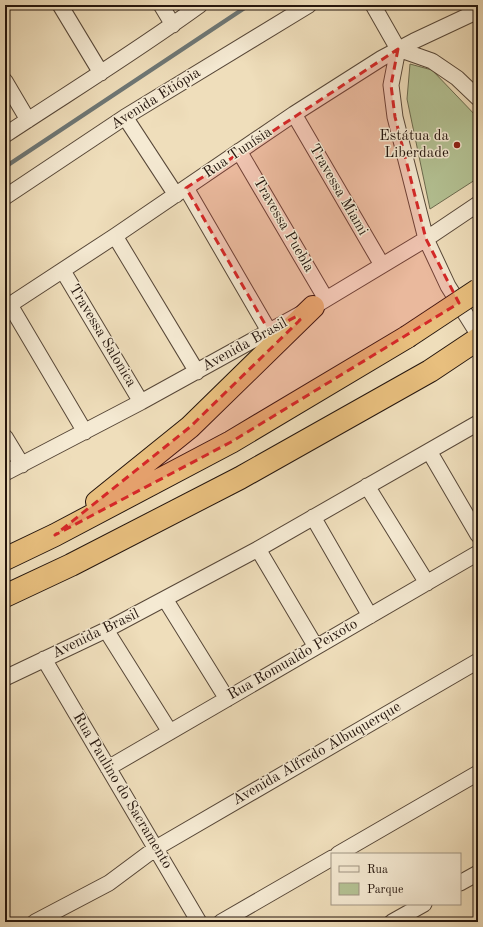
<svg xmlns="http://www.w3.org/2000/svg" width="483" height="927" font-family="'Old Standard TT',serif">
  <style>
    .green { fill: #b4c294; stroke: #6c6c50 }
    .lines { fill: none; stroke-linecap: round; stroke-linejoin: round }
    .stream { stroke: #6e7775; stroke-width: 4.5 }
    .minor-casing { stroke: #574738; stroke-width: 17 }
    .highway-casing { stroke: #24150d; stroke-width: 24 }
    .minor { stroke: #f5ead3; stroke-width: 15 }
    .highway { stroke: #e8bf7e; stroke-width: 22 }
    .highway-bridge-casing { stroke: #24150d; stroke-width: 24; stroke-linecap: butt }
    .highway-bridge { stroke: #e8bf7e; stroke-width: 22 }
    .marked { fill: #d62828; fill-opacity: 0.2; stroke: #d62828; stroke-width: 3; stroke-dasharray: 8 5; stroke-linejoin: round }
    .poi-dot { fill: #8f2418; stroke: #f5ead3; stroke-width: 1.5 }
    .labels { text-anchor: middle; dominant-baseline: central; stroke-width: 3; stroke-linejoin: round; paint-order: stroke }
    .street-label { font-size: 15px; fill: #24150d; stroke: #f5ead3 }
    .poi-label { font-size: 15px; fill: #24150d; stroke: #f5ead3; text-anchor: end }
  </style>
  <rect width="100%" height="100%" fill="#efdebb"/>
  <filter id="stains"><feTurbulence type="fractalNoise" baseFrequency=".005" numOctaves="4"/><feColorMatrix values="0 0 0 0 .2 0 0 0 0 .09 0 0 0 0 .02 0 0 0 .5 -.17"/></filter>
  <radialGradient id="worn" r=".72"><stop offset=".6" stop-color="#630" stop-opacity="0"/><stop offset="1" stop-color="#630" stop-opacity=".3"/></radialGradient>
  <path class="green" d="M 410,64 L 432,70 L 478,118 L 478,178 L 430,209 L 407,99 Z"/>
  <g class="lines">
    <path class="stream" d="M 5,167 L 249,5"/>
    <defs>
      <path id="minor" d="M 60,5 L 101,73
        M 161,5 L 173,25
        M 373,5 L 398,49
        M 398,49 L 391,85 L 395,117 L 426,239 L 448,286 L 478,334
        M 398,49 L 432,61 L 457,78 L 478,98
        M 5,81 L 28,120
        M 294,114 L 382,265
        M 125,117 L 176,195
        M 5,135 C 70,92 137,51 200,5
        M 239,151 L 326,299
        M 186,188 L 269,331
        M 5,197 L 125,117 L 309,5
        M 115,236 L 197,372
        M 63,271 L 141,402
        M 10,305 L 85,432
        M 5,308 L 115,236 L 294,114 L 382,58 L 414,41 L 478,11
        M 5,437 L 22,465
        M 429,451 L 478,535
        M 5,473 L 141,402 L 313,307 L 426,239 L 478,204
        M 367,486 L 427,583
        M 313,517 L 370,616
        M 258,549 L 316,647
        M 165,599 L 227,699
        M 106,630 L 170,732
        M 44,659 L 199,922
        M 5,678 L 106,630 L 258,549 L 478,423
        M 108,768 L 478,553
        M 338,854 L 478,773
        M 460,883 L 478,873
        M 35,922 L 109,883 L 156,848 L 478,661
        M 221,922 L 332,858
        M 392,922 L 424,904"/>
      <path id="highway" d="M 97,502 L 190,427 L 313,307
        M 5,559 L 55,535 L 231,442 L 407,337
        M 5,596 L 71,565 L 240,478 L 430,371 L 478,339"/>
    </defs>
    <use href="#minor" class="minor-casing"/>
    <use href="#highway" class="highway-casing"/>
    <use href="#minor" class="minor"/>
    <use href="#highway" class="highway"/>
    <defs>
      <path id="highway-bridge" d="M 407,337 L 478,290"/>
    </defs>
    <use href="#highway-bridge" class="highway-bridge-casing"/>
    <use href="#highway-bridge" class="highway-bridge"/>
  </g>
  <path class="marked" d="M 398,49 L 391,85 L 395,117 L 426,239 L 459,303 L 231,442 L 55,535 L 190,427 L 300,320 L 297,316 L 269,331 L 186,188 Z"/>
  <circle class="poi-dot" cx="457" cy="145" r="4"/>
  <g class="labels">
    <g class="street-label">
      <text transform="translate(156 99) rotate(-32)">Avenida Etiópia</text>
      <text transform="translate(238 153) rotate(-34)">Rua Tunísia</text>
      <text transform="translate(338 190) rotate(60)">Travessa Miami</text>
      <text transform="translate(283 225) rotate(60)">Travessa Puebla</text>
      <text transform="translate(102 336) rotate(59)">Travessa Salonica</text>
      <text transform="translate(245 345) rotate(-29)">Avenida Brasil</text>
      <text transform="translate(96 634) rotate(-26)">Avenida Brasil</text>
      <text transform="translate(293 660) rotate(-30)">Rua Romualdo Peixoto</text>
      <text transform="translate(317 754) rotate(-30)">Avenida Alfredo Albuquerque</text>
      <text transform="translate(122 791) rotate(59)">Rua Paulino do Sacramento</text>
    </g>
    <g class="poi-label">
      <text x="449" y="136">Estátua da<tspan x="449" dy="17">Liberdade</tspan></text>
    </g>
  </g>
  <rect width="483" height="927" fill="none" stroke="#efdebb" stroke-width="20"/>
  <rect x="6" y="6" width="471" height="915" fill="none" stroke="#24150d" stroke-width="2"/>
  <rect x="10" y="10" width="463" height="907" fill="none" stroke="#24150d"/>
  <rect x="331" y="853" width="130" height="52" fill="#f5ead3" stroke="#a19584"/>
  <rect x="339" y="866" width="20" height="6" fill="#f5ead3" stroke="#a19584"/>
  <text x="367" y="873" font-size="12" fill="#24150d">Rua</text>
  <rect x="339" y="883" width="20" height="12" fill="#b4c294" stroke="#a19584"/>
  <text x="367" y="893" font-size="12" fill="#24150d">Parque</text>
  <rect width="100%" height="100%" filter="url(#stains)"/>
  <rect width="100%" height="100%" fill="url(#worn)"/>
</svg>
